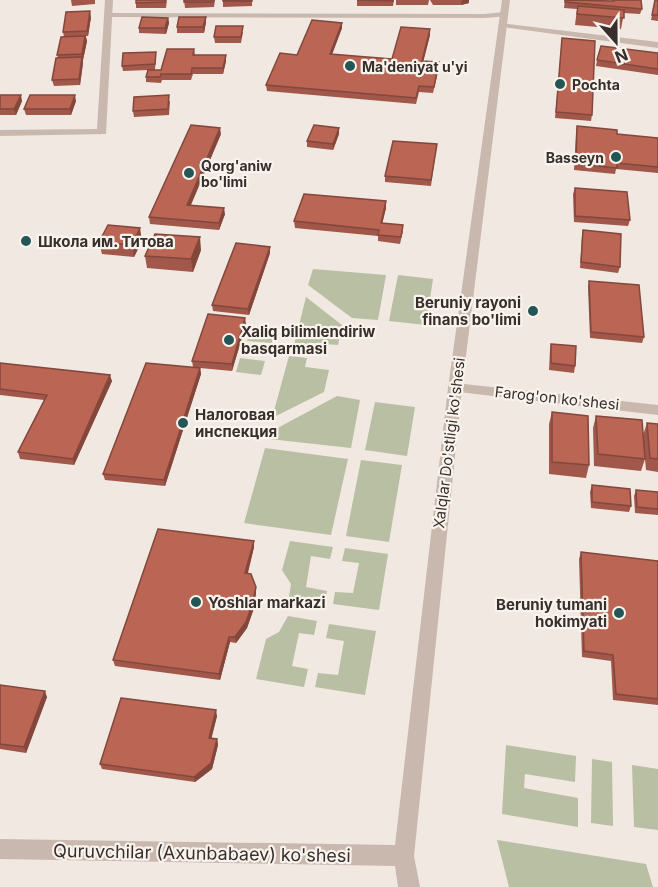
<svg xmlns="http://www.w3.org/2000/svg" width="658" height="887" font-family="Inter,sans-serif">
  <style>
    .green { fill: #b8bfa2 }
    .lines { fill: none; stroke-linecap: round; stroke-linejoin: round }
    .service { fill: #c9b8ae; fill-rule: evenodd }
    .minor { fill: #c9b8ae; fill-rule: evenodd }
    .tertiary { fill: #c9b8ae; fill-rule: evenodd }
    .wall { fill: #a15749 }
    .shaded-wall { fill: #83473c }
    .building { fill: #bb6555; stroke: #83473c; stroke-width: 1.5 }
    .poi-dot { fill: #245655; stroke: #f9f3ed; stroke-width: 2 }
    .labels { text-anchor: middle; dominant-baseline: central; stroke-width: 4.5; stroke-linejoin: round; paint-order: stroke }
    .far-poi-label { font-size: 14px; font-weight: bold; fill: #382e2b; stroke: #f9f3ed; text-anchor: start }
    .poi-label { font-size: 15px; font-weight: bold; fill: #382e2b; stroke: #f9f3ed; text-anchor: start }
    .street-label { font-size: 15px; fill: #382e2b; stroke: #f9f3ed }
    .near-street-label { font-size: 18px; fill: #382e2b; stroke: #f9f3ed }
  </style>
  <rect width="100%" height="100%" fill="#f1e8e1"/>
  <path class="green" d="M 313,269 L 386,275 L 378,320 L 352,318 L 308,285 Z
    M 398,275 L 433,279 L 426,325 L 389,321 Z
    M 306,297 L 342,325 L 338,345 L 312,343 L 310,350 L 293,349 Z
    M 251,328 L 275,330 L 272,343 L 247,341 Z
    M 289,356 L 307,358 L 305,367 L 329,370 L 324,392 L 272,418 Z
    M 240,358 L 265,361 L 261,375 L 236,372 Z
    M 337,396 L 360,400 L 351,448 L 269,439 L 272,431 Z
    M 375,402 L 415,407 L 407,456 L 365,450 Z
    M 265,448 L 348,459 L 331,535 L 244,523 Z
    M 361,460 L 402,465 L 389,542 L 346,536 Z
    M 290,541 L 333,547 L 330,559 L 311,556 L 306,587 L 327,591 L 325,603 L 289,597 L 291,584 L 282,570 Z
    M 345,548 L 388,554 L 379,610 L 333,604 L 335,592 L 353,593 L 359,563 L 342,561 Z
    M 288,616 L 317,621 L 314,635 L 299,633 L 292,666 L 308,669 L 304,687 L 256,679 L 266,639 L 279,632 Z
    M 329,624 L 376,631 L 365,695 L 315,687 L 318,673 L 338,675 L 344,641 L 326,638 Z
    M 506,745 L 576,756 L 575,782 L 525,774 L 524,788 L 578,798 L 578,827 L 502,814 Z
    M 592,759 L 612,762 L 613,826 L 591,823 Z
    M 632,765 L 658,769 L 658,830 L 634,827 Z
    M 497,840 L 646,864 L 653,887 L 509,887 Z"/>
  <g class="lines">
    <path class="service" d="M 505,12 L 508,12 L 508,16 L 484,18 L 108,17 L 104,15 L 108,13 L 484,14 Z
      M 500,23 L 658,42 L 658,48 L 503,27 L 500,27 Z"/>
    <path class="minor" d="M 105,0 L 113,0 L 106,134 L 0,136 L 0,130 L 97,129 Z
      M 455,383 L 658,405 L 658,415 L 450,391 L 448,388 L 450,385 Z"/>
    <path class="tertiary" d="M 502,0 L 510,0 L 462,388 L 414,856 L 420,887 L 398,887 L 395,866 L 0,859 L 0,839 L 395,845 L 448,388 Z"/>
  </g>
  <path class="wall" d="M 71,0 L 95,0 L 95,4 L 72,6 Z
    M 167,0 L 166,8 L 136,8 L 136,3 Z
    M 184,0 L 215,0 L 214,7 L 185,8 Z
    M 223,0 L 252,0 L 252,6 L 223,7 Z
    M 357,0 L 394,0 L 393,6 L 357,6 Z
    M 396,0 L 429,0 L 428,5 L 396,5 Z
    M 430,0 L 469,0 L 469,3 L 461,5 L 433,5 Z
    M 565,0 L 612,1 L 612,0 L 641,0 L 642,9 L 640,14 L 624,13 L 621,29 L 575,25 L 577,9 L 564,8 Z
    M 655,0 L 658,0 L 658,21 L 651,20 Z
    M 91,17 L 88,36 L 86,36 L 87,41 L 83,60 L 83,63 L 80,85 L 54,86 L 52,80 L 58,58 L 57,55 L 64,37 L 63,32 Z
    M 206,17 L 206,22 L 204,33 L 177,33 L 177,27 Z
    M 168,18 L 169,23 L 166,34 L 139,33 L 139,28 Z
    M 342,23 L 342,28 L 332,54 L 392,59 L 430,35 L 423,61 L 439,68 L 433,93 L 419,92 L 416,104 L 267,91 L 266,85 L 297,55 Z
    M 243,32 L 241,43 L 215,43 L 214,37 Z
    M 562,38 L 592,115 L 591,121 L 555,118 Z
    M 194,49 L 195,55 L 226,61 L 223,74 L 193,74 L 191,80 L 162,80 L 161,83 L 146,82 L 146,77 L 148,70 L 123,71 L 122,66 L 156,52 L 156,58 L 155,70 L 161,70 Z
    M 658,53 L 658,75 L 596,66 L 597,60 Z
    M 0,95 L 22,101 L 16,115 L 0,115 Z
    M 76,101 L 71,115 L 26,115 L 24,109 Z
    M 170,101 L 169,115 L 134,117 L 133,111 Z
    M 577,126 L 617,134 L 658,138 L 658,173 L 616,169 L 615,174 L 574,170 L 576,132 Z
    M 221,134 L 191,205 L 225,214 L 219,230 L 150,224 L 149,217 Z
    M 339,134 L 333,150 L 307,147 L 307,141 Z
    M 437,144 L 431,186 L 385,182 L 385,176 Z
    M 575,188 L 630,220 L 628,226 L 574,222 L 573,194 Z
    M 386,201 L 386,208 L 382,223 L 403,231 L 400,244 L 378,241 L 378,236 L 295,228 L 294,221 Z
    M 583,230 L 620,267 L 618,273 L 580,268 L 582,236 Z
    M 142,241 L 134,257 L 102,254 L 99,242 Z
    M 201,250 L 193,272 L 147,268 L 145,256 Z
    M 270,253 L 249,315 L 213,311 L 212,305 Z
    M 589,281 L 644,337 L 642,343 L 590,338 L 588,287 Z
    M 246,324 L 232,371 L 200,368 L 201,374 L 165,486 L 105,480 L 103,474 L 193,367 L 192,361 Z
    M 551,344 L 575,366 L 574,373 L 549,370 L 550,350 Z
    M 0,363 L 112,381 L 74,465 L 20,459 L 18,452 L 44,400 L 0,395 Z
    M 552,412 L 589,465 L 586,478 L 549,474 L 549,424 Z
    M 596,416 L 643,435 L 647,423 L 658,424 L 658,472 L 646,470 L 645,459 L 641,471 L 594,466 L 593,428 Z
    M 592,485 L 631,506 L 629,512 L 591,508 L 590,492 Z
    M 636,490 L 658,492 L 658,515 L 635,513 L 634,496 Z
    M 254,541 L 254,547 L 248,573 L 256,587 L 256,593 L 253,611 L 247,628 L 236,643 L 230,642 L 220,680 L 115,666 L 113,660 Z
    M 581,552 L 658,561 L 658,705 L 613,700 L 611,661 L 582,657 L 579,559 Z
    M 0,685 L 47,697 L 26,753 L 0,749 Z
    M 217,716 L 211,739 L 217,739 L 218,745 L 212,769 L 195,782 L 102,769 L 100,764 Z"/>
  <path class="shaded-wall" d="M 462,0 L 469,0 L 469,3 L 461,5 Z
    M 90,11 L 91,17 L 88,36 L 87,31 Z
    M 206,17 L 206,22 L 204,33 L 203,27 Z
    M 168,18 L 169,23 L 166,34 L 165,28 Z
    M 342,23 L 342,28 L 330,60 L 330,54 Z
    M 430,29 L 430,35 L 422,67 L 422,61 Z
    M 85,36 L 87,41 L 83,60 L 82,54 Z
    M 226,55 L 226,61 L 223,74 L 223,68 Z
    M 82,57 L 83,63 L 80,85 L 79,79 Z
    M 21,95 L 22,101 L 16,115 L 14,109 Z
    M 75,95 L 76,101 L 71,115 L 70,109 Z
    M 220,128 L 221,134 L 188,211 L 187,205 Z
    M 339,128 L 339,134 L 333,150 L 333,144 Z
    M 386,201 L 386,208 L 381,229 L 381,223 Z
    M 224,208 L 225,214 L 219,230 L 219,223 Z
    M 140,228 L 142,241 L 134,257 L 132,245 Z
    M 200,237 L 201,250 L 193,272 L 191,259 Z
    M 270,247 L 270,253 L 249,315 L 248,309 Z
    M 245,318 L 246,324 L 232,371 L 232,364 Z
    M 200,368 L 201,374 L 165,486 L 164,480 Z
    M 110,375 L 112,381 L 74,465 L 73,459 Z
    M 254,541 L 254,547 L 246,579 L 245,573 Z
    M 256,587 L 256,593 L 253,611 L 247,628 L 236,643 L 235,637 Z
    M 229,637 L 230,642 L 220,680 L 219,674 Z
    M 45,691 L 47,697 L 26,753 L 24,747 Z
    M 216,710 L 217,716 L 210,744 L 209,738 Z
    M 217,739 L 218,745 L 212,769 L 195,782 L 194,777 Z"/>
  <path class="building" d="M 136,0 L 165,0 L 165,2 L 136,3 Z
    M 184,0 L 214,0 L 213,2 L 184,2 Z
    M 223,0 L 252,0 L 252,1 L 223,1 Z
    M 357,0 L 393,0 L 393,1 Z
    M 565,0 L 614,1 L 614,0 L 641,0 L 642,9 L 565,2 Z
    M 655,0 L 658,0 L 658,15 L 652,15 Z
    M 578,6 L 624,10 L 624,18 L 577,14 Z
    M 90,11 L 87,31 L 63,32 L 66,12 Z
    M 142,17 L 168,18 L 165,28 L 139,28 Z
    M 179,17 L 206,17 L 203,27 L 177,27 Z
    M 312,20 L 342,23 L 330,54 L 392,59 L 401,27 L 430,29 L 422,61 L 439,62 L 434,87 L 419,86 L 416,98 L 266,85 L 280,53 L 297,55 Z
    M 216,26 L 243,26 L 241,37 L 214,37 Z
    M 85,36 L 82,54 L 57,55 L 61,37 Z
    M 562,38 L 595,41 L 592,115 L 556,112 Z
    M 601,46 L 658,53 L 658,69 L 597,60 Z
    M 167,49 L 194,49 L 193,55 L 226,55 L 223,68 L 192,68 L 191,74 L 161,74 L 160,77 L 146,77 L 148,70 L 161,70 Z
    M 156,52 L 155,64 L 122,66 L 123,53 Z
    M 82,57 L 79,79 L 52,80 L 56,58 Z
    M 0,95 L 21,95 L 14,109 L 0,109 Z
    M 30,95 L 75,95 L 70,109 L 24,109 Z
    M 169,95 L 168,109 L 133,111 L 134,97 Z
    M 191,125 L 220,128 L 187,205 L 224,208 L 219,223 L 149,217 Z
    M 314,125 L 339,128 L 333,144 L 307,141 Z
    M 577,126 L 617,130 L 617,134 L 658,138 L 658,167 L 617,163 L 617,168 L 576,164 Z
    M 393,141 L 437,144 L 431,180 L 385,176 Z
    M 575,188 L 627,192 L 630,220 L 575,216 Z
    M 304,194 L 386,201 L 381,223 L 403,225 L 401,237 L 378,235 L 379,230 L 294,221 Z
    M 108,225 L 140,228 L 132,245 L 99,242 Z
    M 583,230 L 621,234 L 620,267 L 581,262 Z
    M 155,234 L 200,237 L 191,259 L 145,256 Z
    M 236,243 L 270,247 L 248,309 L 212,305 Z
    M 589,281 L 639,285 L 644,337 L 591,332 Z
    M 208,314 L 245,318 L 232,364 L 192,361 Z
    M 551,344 L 576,346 L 575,366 L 551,363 Z
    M 0,363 L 110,375 L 73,459 L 18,452 L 47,395 L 0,389 Z
    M 146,363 L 200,368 L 164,480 L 103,474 Z
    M 552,412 L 588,416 L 589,465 L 552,462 Z
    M 596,416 L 642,420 L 645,459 L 598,454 Z
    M 647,423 L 658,424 L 658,459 L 650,458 Z
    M 592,485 L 630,489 L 631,506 L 592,502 Z
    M 636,490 L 658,492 L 658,509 L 637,507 Z
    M 158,529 L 254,541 L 245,573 L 251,574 L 256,587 L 252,605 L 246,622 L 235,637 L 229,637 L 219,674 L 113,660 Z
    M 581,552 L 658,561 L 658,699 L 616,694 L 613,655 L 584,651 Z
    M 0,685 L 45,691 L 24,747 L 0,744 Z
    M 121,698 L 216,710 L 209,738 L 217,739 L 211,763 L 194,777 L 100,764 Z"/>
  <g class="poi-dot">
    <circle cx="350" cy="66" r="6"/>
    <circle cx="560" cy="84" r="6"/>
    <circle cx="616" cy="157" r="6"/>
    <circle cx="189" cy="173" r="6"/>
    <circle cx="26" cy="241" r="6"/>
    <circle cx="533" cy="311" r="6"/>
    <circle cx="229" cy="340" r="6"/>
    <circle cx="183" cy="423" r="6"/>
    <circle cx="196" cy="602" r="6"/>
    <circle cx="619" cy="613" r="6"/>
  </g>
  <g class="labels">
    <g class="far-poi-label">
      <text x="362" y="66">Ma'deniyat u'yi</text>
      <text x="572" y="84">Pochta</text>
      <text x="604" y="157" text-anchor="end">Basseyn</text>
      <text x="201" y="165">Qorg'aniw<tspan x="201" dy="16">bo'limi</tspan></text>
    </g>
    <g class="poi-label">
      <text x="38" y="241">Школа им. Титова</text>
      <text x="521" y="302" text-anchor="end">Beruniy rayoni<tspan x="521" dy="17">finans bo'limi</tspan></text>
      <text x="241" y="331">Xaliq bilimlendiriw<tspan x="241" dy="17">basqarmasi</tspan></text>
      <text x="195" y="414">Налоговая<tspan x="195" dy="17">инспекция</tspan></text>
      <text x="208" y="602">Yoshlar markazi</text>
      <text x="607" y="604" text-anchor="end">Beruniy tumani<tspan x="607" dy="17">hokimyati</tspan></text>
    </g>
    <g class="street-label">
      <text transform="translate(557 398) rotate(6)">Farog'on ko'shesi</text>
      <text transform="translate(449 443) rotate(-83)">Xalqlar Do'stligi ko'shesi</text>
    </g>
    <g class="near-street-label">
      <text transform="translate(202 853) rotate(1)">Quruvchilar (Axunbabaev) ko'shesi</text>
    </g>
  </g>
  <g transform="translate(616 42) rotate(159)" stroke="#f9f3ed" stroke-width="4.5" paint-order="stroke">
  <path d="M0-4.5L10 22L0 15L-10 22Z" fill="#382e2b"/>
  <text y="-9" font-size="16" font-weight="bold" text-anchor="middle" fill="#382e2b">N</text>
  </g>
</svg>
